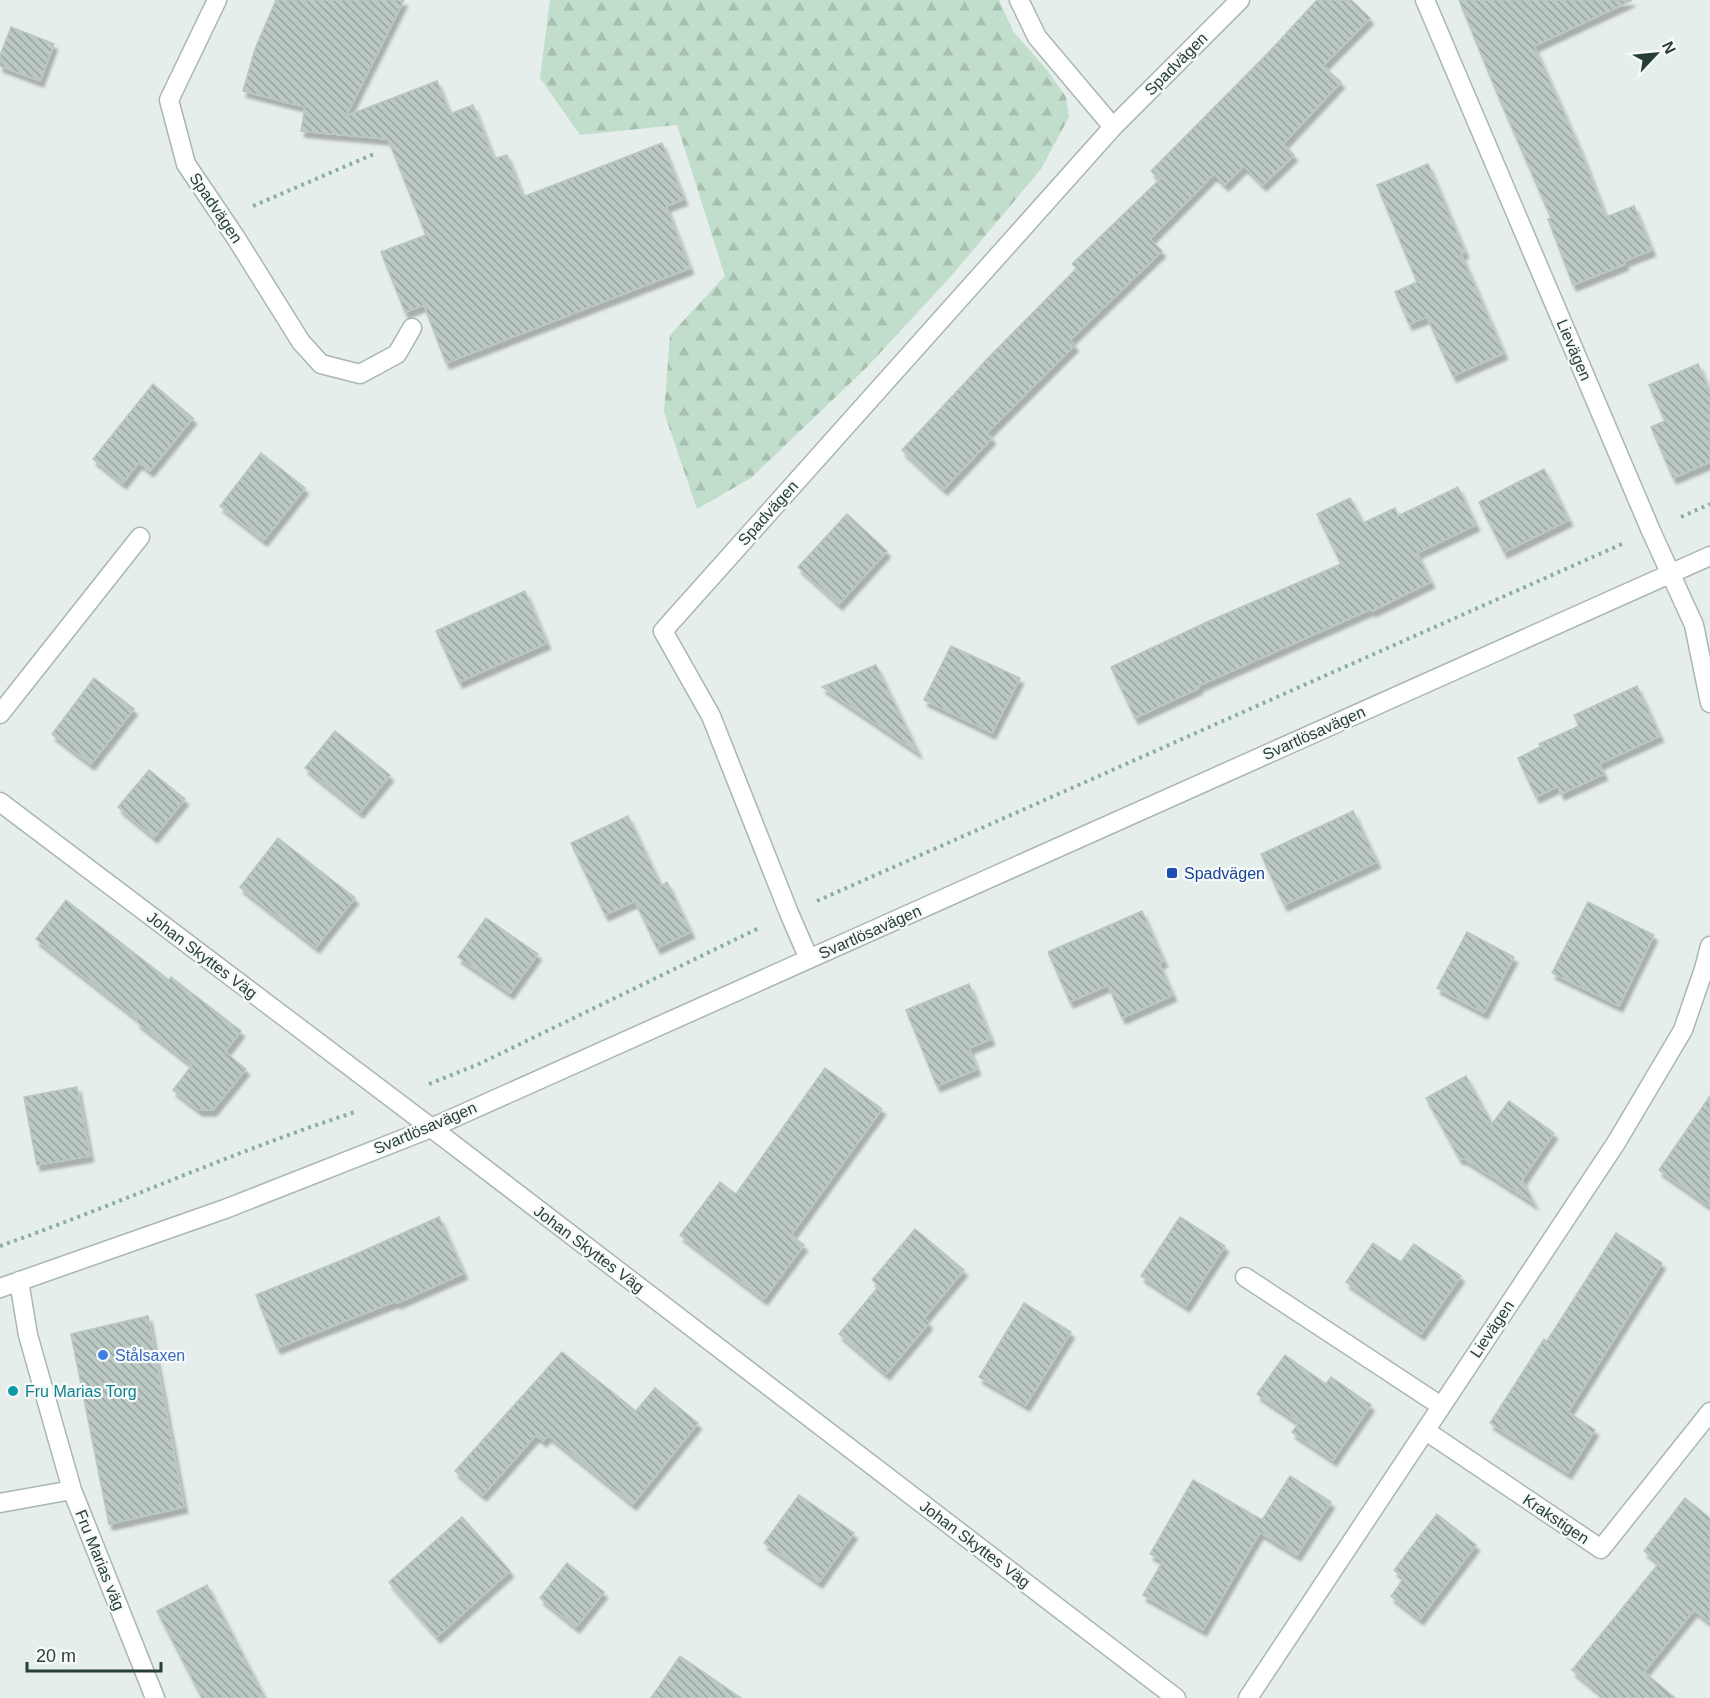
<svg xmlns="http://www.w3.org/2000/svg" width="1710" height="1698" font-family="Arial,sans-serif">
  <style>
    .forest { fill: url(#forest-firs) }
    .building { fill: url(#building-back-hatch); stroke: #b9c7c2; stroke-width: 1.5; filter: url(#shadow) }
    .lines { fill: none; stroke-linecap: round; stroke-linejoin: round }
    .minor-casing { stroke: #a9b6b2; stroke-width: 21 }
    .path { stroke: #8aaea6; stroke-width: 4; stroke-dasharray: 3 4.5; stroke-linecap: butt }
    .minor { stroke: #fff; stroke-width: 18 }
    .transit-dot { fill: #1a4fb4; stroke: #f7faf9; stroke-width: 2 }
    .shop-dot { fill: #3f7fe0; stroke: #f7faf9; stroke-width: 2 }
    .culture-dot { fill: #0f9aa8; stroke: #f7faf9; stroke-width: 2 }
    .labels { text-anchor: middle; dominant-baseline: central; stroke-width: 4.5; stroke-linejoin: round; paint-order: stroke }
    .street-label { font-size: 16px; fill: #263f3a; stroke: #f7faf9 }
    .transit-label { font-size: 16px; fill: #164399; stroke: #f7faf9; text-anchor: start }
    .shop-label { font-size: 16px; fill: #366cbe; stroke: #f7faf9; text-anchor: start }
    .culture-label { font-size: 16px; fill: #0d838f; stroke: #f7faf9; text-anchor: start }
  </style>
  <defs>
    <pattern id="forest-firs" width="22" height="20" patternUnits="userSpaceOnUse" patternTransform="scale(1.5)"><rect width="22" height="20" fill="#c1ddcb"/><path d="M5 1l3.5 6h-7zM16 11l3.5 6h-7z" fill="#a6bfaf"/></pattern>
    <pattern id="building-back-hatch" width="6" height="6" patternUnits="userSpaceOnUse" patternTransform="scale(1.5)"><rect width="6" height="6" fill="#bcc8c4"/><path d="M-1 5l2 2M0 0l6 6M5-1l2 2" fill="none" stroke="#99a4a0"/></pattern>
    <filter id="shadow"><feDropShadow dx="3.5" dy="6" stdDeviation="1.5" flood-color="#0004"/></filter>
  </defs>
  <rect width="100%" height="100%" fill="#e6eeeb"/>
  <path class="forest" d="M 550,0 L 999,0 L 1013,31 L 1047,70 L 1066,97 L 1069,117 L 1041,169 L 953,274 L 867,367 L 751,478 L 697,509 L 664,412 L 670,335 L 725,276 L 677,125 L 580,135 L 540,78 Z"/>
  <path class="building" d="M 276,0 L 404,0 L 346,116 L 437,81 L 450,114 L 473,105 L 494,159 L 507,155 L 523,197 L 662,143 L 684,199 L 666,206 L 690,268 L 446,363 L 424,305 L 405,312 L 381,252 L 426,235 L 388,139 L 301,131 L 305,107 L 243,91 L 255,49 Z
    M 1317,0 L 1351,0 L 1370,18 L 1323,66 L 1341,82 L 1283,144 L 1294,155 L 1263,185 L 1244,166 L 1225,185 L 1214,174 L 1150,239 L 1162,251 L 1070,340 L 1075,345 L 987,433 L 992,438 L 944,489 L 902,450 L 989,357 L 1077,268 L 1072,264 L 1160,179 L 1151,171 L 1268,53 Z
    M 1459,0 L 1632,0 L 1534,46 L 1579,147 L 1606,217 L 1634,206 L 1652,250 L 1624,261 L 1625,264 L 1573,285 L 1548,219 L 1551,218 L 1499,98 Z
    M 11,27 L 54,44 L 40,81 L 0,66 L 0,56 Z
    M 1428,164 L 1465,252 L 1461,254 L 1504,353 L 1453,376 L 1427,317 L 1409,324 L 1395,292 L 1417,282 L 1377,185 Z
    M 1698,364 L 1710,392 L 1710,462 L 1673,478 L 1651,427 L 1665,421 L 1649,385 Z
    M 153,384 L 193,418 L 150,471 L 139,462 L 123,483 L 93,459 Z
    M 261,453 L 305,488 L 264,540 L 220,506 Z
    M 1544,469 L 1569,520 L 1504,552 L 1479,502 Z
    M 1458,487 L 1476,525 L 1417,553 L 1431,582 L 1372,611 L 1371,609 L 1198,686 L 1199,688 L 1135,718 L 1111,667 L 1209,621 L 1341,564 L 1317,514 L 1350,498 L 1363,523 L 1395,508 L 1398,516 Z
    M 847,514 L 887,551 L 839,604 L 798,567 Z
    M 525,591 L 547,643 L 459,682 L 436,631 Z
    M 951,646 L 1020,678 L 992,733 L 924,700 Z
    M 876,665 L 918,752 L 822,687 Z
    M 94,678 L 134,709 L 91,764 L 52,734 Z
    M 1637,686 L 1660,736 L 1599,764 L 1604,774 L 1561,794 L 1558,786 L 1536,797 L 1518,758 L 1540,747 L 1539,744 L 1579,726 L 1574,715 Z
    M 335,731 L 390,775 L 360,812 L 305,768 Z
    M 149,770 L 185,799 L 154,837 L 118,807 Z
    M 1353,811 L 1377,862 L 1284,905 L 1261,854 Z
    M 628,816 L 661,886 L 667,882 L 691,932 L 657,948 L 635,901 L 605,915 L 571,843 Z
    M 278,838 L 355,898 L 316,947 L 240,887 Z
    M 66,900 L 169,980 L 171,977 L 241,1031 L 225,1052 L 246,1069 L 213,1110 L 199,1110 L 173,1090 L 192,1065 L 137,1022 L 138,1019 L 36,939 Z
    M 1588,902 L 1654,935 L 1619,1006 L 1552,973 Z
    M 1142,911 L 1164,961 L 1159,963 L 1173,995 L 1122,1018 L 1108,985 L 1070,1002 L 1048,952 Z
    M 486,918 L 538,954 L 510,993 L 458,957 Z
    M 1467,932 L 1514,957 L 1484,1013 L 1437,988 Z
    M 969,984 L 991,1039 L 969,1048 L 977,1069 L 937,1086 L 906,1010 Z
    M 825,1068 L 882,1109 L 791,1235 L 804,1245 L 764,1299 L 680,1235 L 720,1182 L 736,1194 Z
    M 1466,1076 L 1492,1124 L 1509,1101 L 1554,1133 L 1522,1180 L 1534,1203 L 1465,1159 L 1459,1158 L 1426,1098 Z
    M 77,1087 L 90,1156 L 37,1165 L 24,1097 Z
    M 1710,1096 L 1710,1206 L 1659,1170 Z
    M 439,1217 L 464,1273 L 397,1303 L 396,1301 L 277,1348 L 256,1295 L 347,1258 Z
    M 1180,1217 L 1225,1246 L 1186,1306 L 1141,1276 Z
    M 915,1229 L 964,1270 L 924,1318 L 929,1323 L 886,1374 L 839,1334 L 879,1286 L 872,1280 Z
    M 1616,1233 L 1662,1263 L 1568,1412 L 1595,1430 L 1568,1473 L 1490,1423 L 1544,1339 L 1547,1341 Z
    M 1373,1243 L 1401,1262 L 1414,1244 L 1461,1276 L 1421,1334 L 1346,1282 Z
    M 1024,1303 L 1071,1332 L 1026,1405 L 979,1377 Z
    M 148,1316 L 184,1507 L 109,1524 L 71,1334 Z
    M 562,1352 L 636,1411 L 655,1388 L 698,1423 L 633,1504 L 548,1435 L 543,1441 L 536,1435 L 483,1495 L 455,1471 Z
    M 1285,1355 L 1326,1384 L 1331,1377 L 1371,1405 L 1333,1460 L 1292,1432 L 1299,1423 L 1257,1394 Z
    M 1290,1476 L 1331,1502 L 1297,1555 L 1260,1532 L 1203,1630 L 1143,1595 L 1163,1561 L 1150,1554 L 1193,1480 L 1262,1520 Z
    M 799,1495 L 854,1533 L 819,1582 L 764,1543 Z
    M 1685,1498 L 1710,1518 L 1710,1622 L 1694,1610 L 1644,1672 L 1675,1698 L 1606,1698 L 1572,1670 L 1659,1563 L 1644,1551 Z
    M 1437,1514 L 1476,1545 L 1420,1619 L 1391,1596 L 1404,1578 L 1394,1570 Z
    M 462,1517 L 510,1571 L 437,1637 L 389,1582 Z
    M 567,1563 L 604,1592 L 576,1627 L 540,1598 Z
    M 207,1585 L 265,1698 L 202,1698 L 157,1611 Z
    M 680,1656 L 741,1698 L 651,1698 Z"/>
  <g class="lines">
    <defs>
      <path id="minor" d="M 217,0 L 169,100 L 186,164 L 236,238 L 301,342 L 321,364 L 360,374 L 397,354 L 412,328
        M 1019,0 L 1037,37 L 1113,127
        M 1425,0 L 1651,531 L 1694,625 L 1710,703
        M 0,714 L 140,537
        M 0,802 L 446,1139 L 1176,1698
        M 809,959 L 789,913 L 711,716 L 663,631 L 1113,127 L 1240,0
        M 1245,1277 L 1441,1406
        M 19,1281 L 28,1335 L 72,1490 L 155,1698
        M 0,1288 L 225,1209 L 431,1128 L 1710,556
        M 1426,1431 L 1601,1549 L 1710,1412
        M 0,1503 L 72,1490
        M 1248,1698 L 1616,1143 L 1683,1030 L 1704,969 L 1710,946"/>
    </defs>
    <use href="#minor" class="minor-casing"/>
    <path class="path" d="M 253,206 L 374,154
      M 1681,517 L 1710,504
      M 817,901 L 1622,544
      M 429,1084 L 479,1064 L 761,927
      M 0,1246 C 119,1204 235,1151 355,1112"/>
    <use href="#minor" class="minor"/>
  </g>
  <rect class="transit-dot" x="1166" y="867" width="12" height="12" rx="3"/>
  <circle class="shop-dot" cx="103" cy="1355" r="6"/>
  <circle class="culture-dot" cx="13" cy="1391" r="6"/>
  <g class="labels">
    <g class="street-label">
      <text transform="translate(1176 64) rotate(-45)">Spadvägen</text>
      <text transform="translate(216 208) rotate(56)">Spadvägen</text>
      <text transform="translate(1574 350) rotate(67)">Lievägen</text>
      <text transform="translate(768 513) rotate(-48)">Spadvägen</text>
      <text transform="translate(1314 733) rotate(-24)">Svartlösavägen</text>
      <text transform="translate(870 932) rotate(-24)">Svartlösavägen</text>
      <text transform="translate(202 955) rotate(37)">Johan Skyttes Väg</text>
      <text transform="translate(425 1128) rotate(-23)">Svartlösavägen</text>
      <text transform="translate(589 1249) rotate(37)">Johan Skyttes Väg</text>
      <text transform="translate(1492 1329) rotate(-56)">Lievägen</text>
      <text transform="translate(1556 1519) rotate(34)">Krakstigen</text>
      <text transform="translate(975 1544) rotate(37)">Johan Skyttes Väg</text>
      <text transform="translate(100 1560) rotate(68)">Fru Marias väg</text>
    </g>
    <g class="transit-label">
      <text x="1184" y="873">Spadvägen</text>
    </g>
    <g class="shop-label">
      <text x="115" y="1355">Stålsaxen</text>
    </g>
    <g class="culture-label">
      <text x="25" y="1391">Fru Marias Torg</text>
    </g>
  </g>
  <g transform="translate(1656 54) rotate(64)" stroke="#f7faf9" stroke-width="4.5" paint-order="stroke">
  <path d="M0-4.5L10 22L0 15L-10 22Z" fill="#263f3a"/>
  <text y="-9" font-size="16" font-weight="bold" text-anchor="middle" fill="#263f3a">N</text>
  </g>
  <path d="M27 1662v9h134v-9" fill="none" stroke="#263f3a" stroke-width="3"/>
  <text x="36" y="1662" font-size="18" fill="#263f3a" stroke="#f7faf9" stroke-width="4.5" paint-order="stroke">20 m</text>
</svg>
